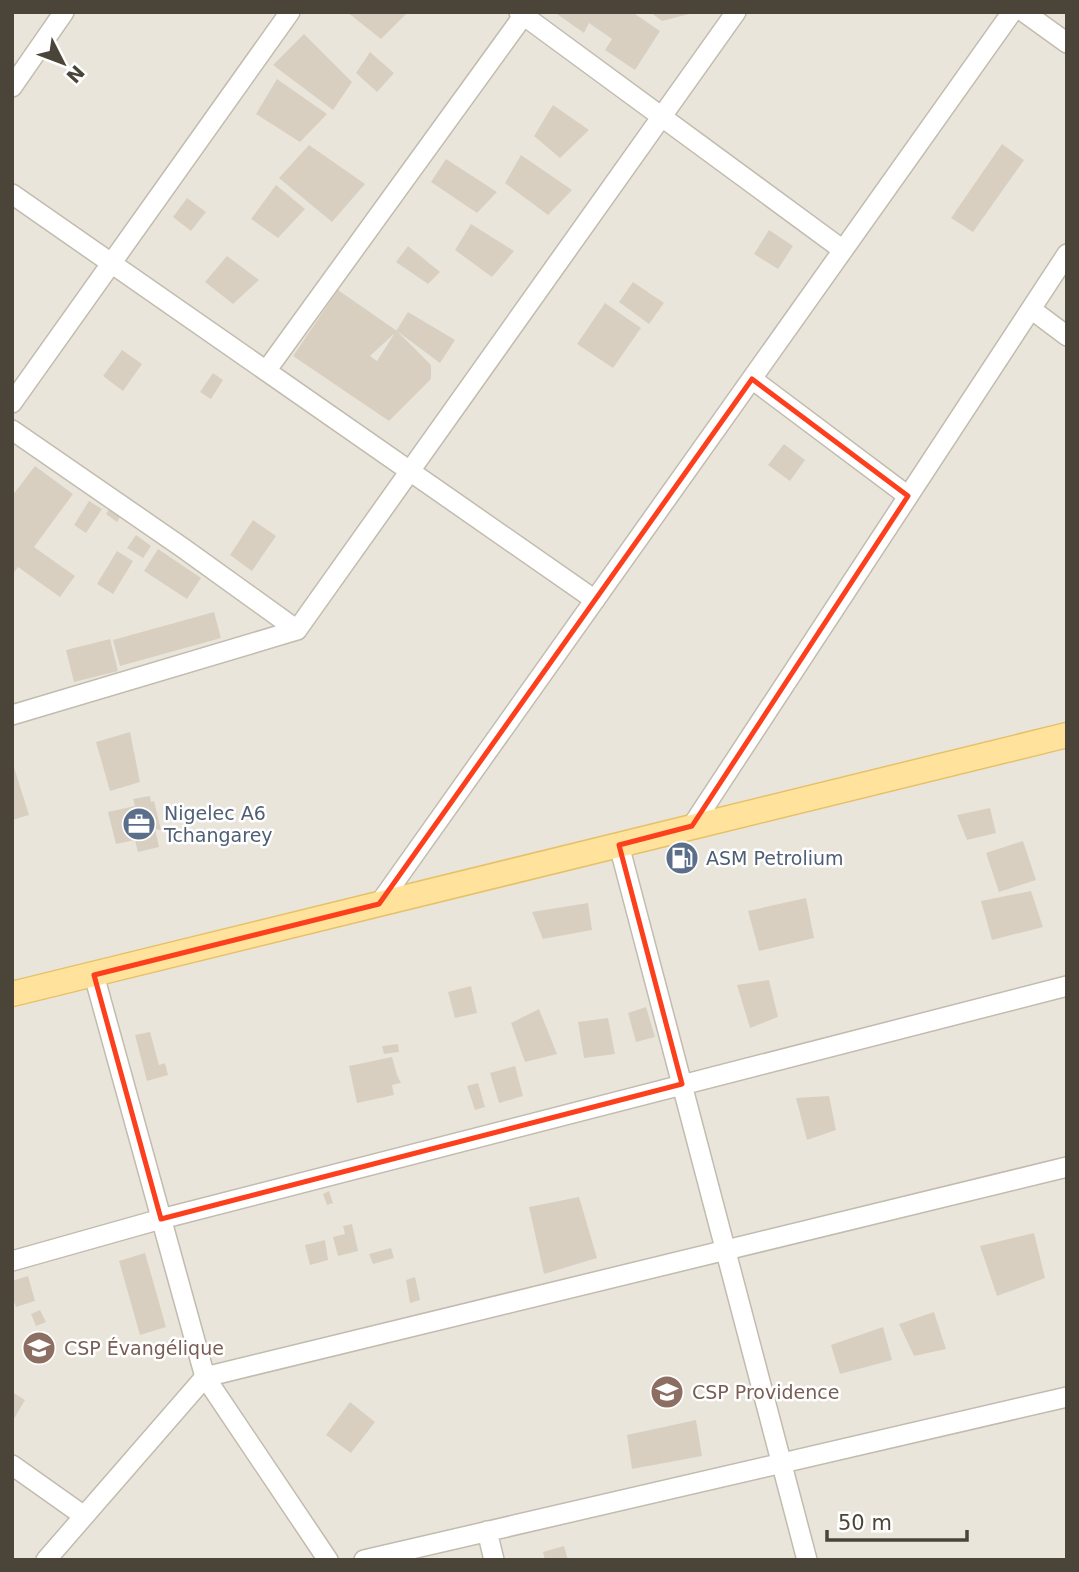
<svg xmlns="http://www.w3.org/2000/svg" width="1079" height="1572" font-family="'DejaVu Sans',sans-serif">
  <style>
    .residential { fill: #eae5da }
    .building { fill: #d8cfc1 }
    .lines { fill: none; stroke-linecap: round; stroke-linejoin: round }
    .minor-casing { stroke: #c2bbae; stroke-width: 22 }
    .major-casing { stroke: #e6c16a; stroke-width: 27 }
    .minor { stroke: #fff; stroke-width: 19 }
    .major { stroke: #ffe39c; stroke-width: 24 }
    .marked { fill: none; stroke: #fc3f1d; stroke-width: 5; stroke-linejoin: round }
    .labels { text-anchor: middle; dominant-baseline: central; stroke-width: 5; stroke-linejoin: round; paint-order: stroke }
    .service-label { font-size: 19px; fill: #4e5e75; stroke: #fff; text-anchor: start }
    .education-label { font-size: 19px; fill: #785e54; stroke: #fff; text-anchor: start }
  </style>
  <rect width="100%" height="100%" fill="#f6f3ec"/>
  <path class="residential" d="M 12,12 L 1067,12 L 1067,1560 L 12,1560 Z"/>
  <path class="building" d="M 347,12 L 408,12 L 381,39 Z
    M 554,12 L 632,12 L 660,31 L 635,70 L 605,50 L 612,39 L 589,23 L 584,33 Z
    M 650,12 L 686,12 L 689,14 L 662,21 Z
    M 304,34 L 352,82 L 333,110 L 273,65 Z
    M 370,52 L 394,73 L 377,92 L 356,73 Z
    M 277,79 L 327,114 L 300,142 L 256,114 Z
    M 553,105 L 589,130 L 560,158 L 534,136 Z
    M 1002,144 L 1024,160 L 973,232 L 951,218 Z
    M 309,145 L 365,184 L 332,222 L 279,178 Z
    M 521,155 L 572,190 L 548,215 L 505,183 Z
    M 446,159 L 497,192 L 477,213 L 431,182 Z
    M 276,185 L 305,209 L 278,238 L 251,219 Z
    M 187,198 L 206,212 L 191,231 L 173,217 Z
    M 471,224 L 514,251 L 492,277 L 455,250 Z
    M 769,230 L 793,246 L 778,269 L 754,254 Z
    M 408,246 L 440,272 L 428,284 L 396,262 Z
    M 227,256 L 259,280 L 233,304 L 205,282 Z
    M 633,282 L 664,303 L 649,324 L 619,302 Z
    M 338,290 L 397,331 L 370,356 L 377,361 L 398,328 L 408,312 L 455,340 L 440,363 L 397,331 L 431,365 L 431,379 L 389,421 L 293,356 Z
    M 605,303 L 641,328 L 613,368 L 577,344 Z
    M 122,350 L 142,364 L 123,391 L 103,376 Z
    M 213,373 L 223,380 L 211,399 L 200,392 Z
    M 784,444 L 805,460 L 790,481 L 768,465 Z
    M 35,466 L 73,494 L 34,547 L 75,576 L 60,597 L 18,567 L 12,575 L 12,496 Z
    M 89,501 L 102,509 L 86,533 L 74,525 Z
    M 111,506 L 122,514 L 117,522 L 106,514 Z
    M 253,520 L 276,536 L 252,571 L 230,555 Z
    M 136,535 L 151,546 L 143,558 L 127,548 Z
    M 158,549 L 201,578 L 187,599 L 144,571 Z
    M 117,551 L 133,561 L 113,594 L 97,584 Z
    M 214,612 L 221,638 L 120,666 L 113,640 Z
    M 110,639 L 118,671 L 74,682 L 66,650 Z
    M 130,732 L 140,782 L 110,791 L 96,742 Z
    M 12,761 L 29,815 L 12,820 Z
    M 150,796 L 151,802 L 154,801 L 161,830 L 155,829 L 159,847 L 138,852 L 135,840 L 116,844 L 108,812 L 135,806 L 133,799 Z
    M 990,808 L 996,833 L 967,840 L 957,815 Z
    M 1023,841 L 1036,880 L 999,892 L 986,853 Z
    M 1031,891 L 1043,927 L 992,940 L 981,901 Z
    M 806,898 L 814,938 L 759,951 L 748,911 Z
    M 588,903 L 592,930 L 543,939 L 532,912 Z
    M 769,980 L 778,1017 L 750,1028 L 737,985 Z
    M 471,986 L 477,1013 L 455,1018 L 448,992 Z
    M 646,1007 L 655,1037 L 636,1042 L 628,1013 Z
    M 539,1009 L 557,1054 L 525,1062 L 511,1023 Z
    M 608,1018 L 615,1054 L 584,1058 L 578,1022 Z
    M 150,1032 L 159,1065 L 165,1063 L 168,1075 L 147,1081 L 135,1035 Z
    M 398,1044 L 399,1052 L 384,1054 L 382,1046 Z
    M 392,1057 L 397,1075 L 401,1083 L 392,1085 L 394,1095 L 357,1103 L 349,1066 Z
    M 515,1066 L 523,1096 L 499,1103 L 490,1073 Z
    M 478,1083 L 485,1107 L 475,1110 L 467,1086 Z
    M 829,1096 L 836,1130 L 807,1140 L 796,1098 Z
    M 329,1191 L 333,1203 L 327,1205 L 323,1194 Z
    M 579,1197 L 597,1258 L 544,1274 L 529,1207 Z
    M 352,1224 L 358,1251 L 338,1256 L 333,1237 L 345,1234 L 343,1226 Z
    M 1034,1233 L 1045,1278 L 997,1296 L 980,1246 Z
    M 325,1240 L 328,1260 L 310,1265 L 305,1245 Z
    M 391,1248 L 394,1258 L 373,1264 L 369,1254 Z
    M 145,1253 L 166,1327 L 140,1335 L 119,1261 Z
    M 28,1276 L 35,1301 L 16,1307 L 12,1296 L 12,1281 Z
    M 415,1277 L 420,1300 L 410,1303 L 406,1280 Z
    M 40,1310 L 46,1322 L 36,1326 L 31,1314 Z
    M 934,1312 L 946,1349 L 914,1356 L 899,1324 Z
    M 883,1327 L 892,1360 L 840,1374 L 831,1345 Z
    M 12,1392 L 25,1400 L 12,1422 Z
    M 350,1402 L 375,1422 L 351,1453 L 326,1435 Z
    M 696,1420 L 702,1456 L 632,1469 L 627,1435 Z
    M 564,1546 L 568,1560 L 545,1560 L 543,1552 Z"/>
  <g class="lines">
    <defs>
      <path id="minor" d="M 519,12 L 843,250
        M 1024,12 L 1067,43
        M 12,87 L 64,12
        M 12,194 L 595,600
        M 1031,309 L 1067,336
        M 266,371 L 526,12
        M 752,379 L 908,496
        M 12,403 L 290,12
        M 12,430 L 183,548 L 297,630
        M 12,715 L 297,630 L 736,12
        M 692,826 L 1067,254
        M 619,845 L 807,1560
        M 379,904 L 1012,12
        M 94,975 L 205,1377 L 328,1560
        M 12,1261 L 161,1219 L 1067,986
        M 12,1465 L 84,1516
        M 487,1531 L 494,1560
        M 46,1560 L 205,1377 L 1067,1167
        M 364,1560 L 1067,1397"/>
      <path id="major" d="M 12,994 L 1067,735"/>
    </defs>
    <use href="#minor" class="minor-casing"/>
    <use href="#major" class="major-casing"/>
    <use href="#minor" class="minor"/>
    <use href="#major" class="major"/>
  </g>
  <path class="marked" d="M 752,379 L 908,496 L 692,826 L 619,845 L 682,1084 L 161,1219 L 94,975 L 379,904 Z"/>
  <defs>
    <symbol id="office-disc" viewBox="-11 -11 22 22"><circle r="9.5" fill="#5c6f8a" stroke="#fff"/><path d="M-6-3h4V-5.5h4V-3h4V5H-6ZM-1-4.5V-3h2v-1.5ZM-6 0V1H6V0Z" fill="#fff"/></symbol>
    <symbol id="fuel-disc" viewBox="-11 -11 22 22"><circle r="9.5" fill="#5c6f8a" stroke="#fff"/><path d="M-5.5-6h7V0h2V4h1.3V-2.5L3-4.5l.8-.8L6-3V5H2.5V1h-1V6h-7ZM-4.2-4.7v3.2H.2V-4.7Z" fill="#fff"/></symbol>
    <symbol id="school-disc" viewBox="-11 -11 22 22"><circle r="9.5" fill="#8d6e63" stroke="#fff"/><path d="M0-5L7-2L0 1L-7-2ZM-4 1L0 2.5L4 1V4Q0 6-4 4Z" fill="#fff"/></symbol>
  </defs>
  <g fill-rule="evenodd">
    <use href="#office-disc" x="120" y="805" width="38" height="38"/>
    <use href="#fuel-disc" x="663" y="839" width="38" height="38"/>
    <use href="#school-disc" x="20" y="1329" width="38" height="38"/>
    <use href="#school-disc" x="648" y="1373" width="38" height="38"/>
  </g>
  <g class="labels">
    <g class="service-label">
      <text x="164" y="813">Nigelec A6<tspan x="164" dy="22">Tchangarey</tspan></text>
      <text x="706" y="858">ASM Petrolium</text>
    </g>
    <g class="education-label">
      <text x="64" y="1348">CSP Évangélique</text>
      <text x="692" y="1392">CSP Providence</text>
    </g>
  </g>
  <rect width="1079" height="1572" fill="none" stroke="#4b4439" stroke-width="28"/>
  <g transform="translate(63 63) rotate(132)" stroke="#ffffff" stroke-width="5" paint-order="stroke">
  <path d="M0-5L12 26L0 18L-12 26Z" fill="#4b4439"/>
  <text y="-10" font-size="19" font-weight="bold" text-anchor="middle" fill="#4b4439">N</text>
  </g>
  <path d="M827 1530v10h140v-10" fill="none" stroke="#4b4439" stroke-width="3.5"/>
  <text x="838" y="1530" font-size="21" fill="#4b4439" stroke="#ffffff" stroke-width="5" paint-order="stroke">50 m</text>
</svg>
